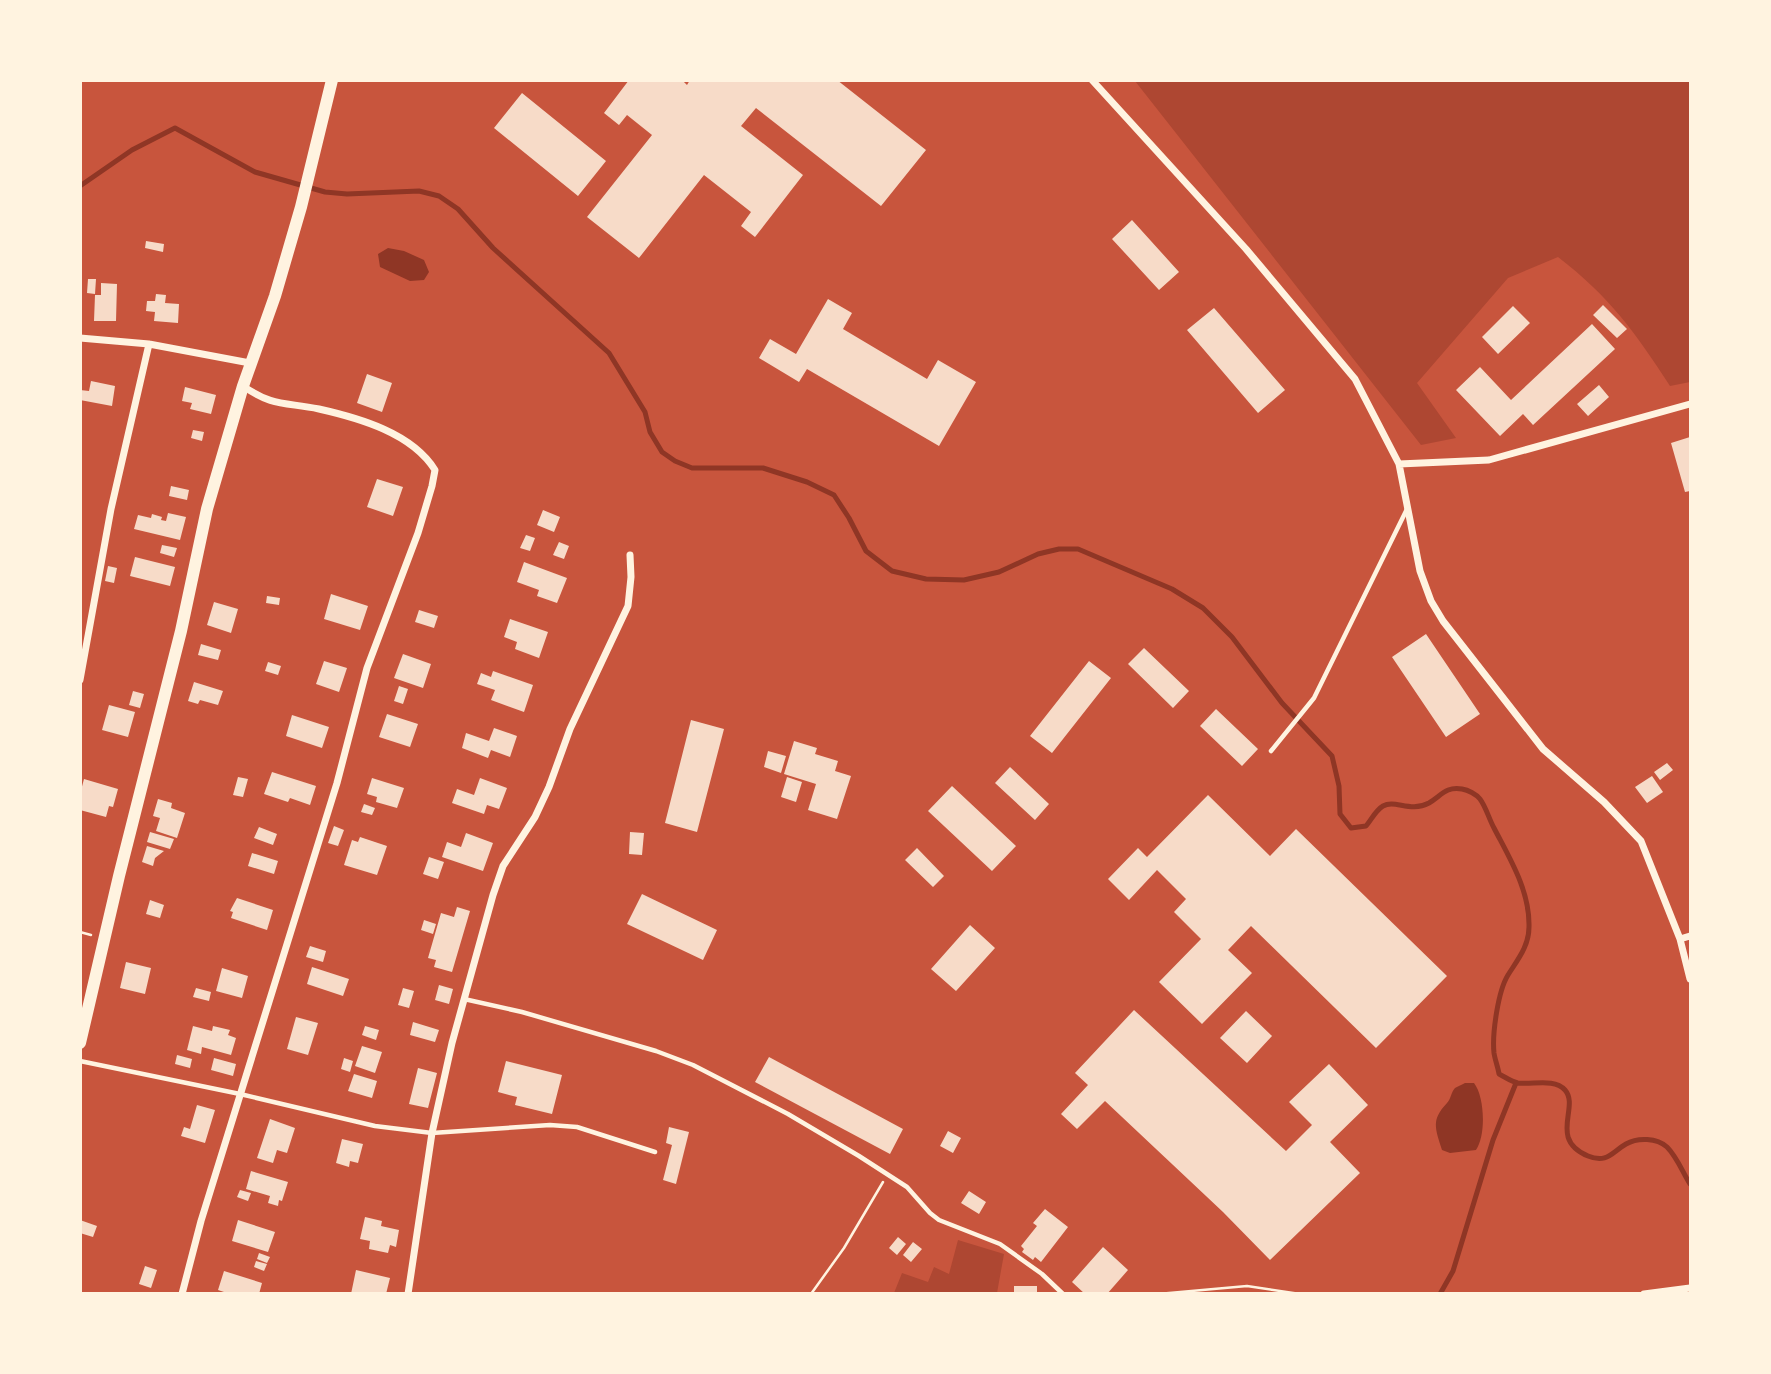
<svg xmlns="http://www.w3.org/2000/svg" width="1771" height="1374" font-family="'Fira Sans',sans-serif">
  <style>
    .green { fill: #ae4732 }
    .water { fill: #8f3625 }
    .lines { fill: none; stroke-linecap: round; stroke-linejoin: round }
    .stream { stroke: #8f3625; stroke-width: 5 }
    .building { fill: #f7dbc8 }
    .path { stroke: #fff3e0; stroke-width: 2.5 }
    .service { stroke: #fff3e0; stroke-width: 4.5 }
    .minor { stroke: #fff3e0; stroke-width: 7 }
    .secondary { stroke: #fff3e0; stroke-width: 12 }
  </style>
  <rect width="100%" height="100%" fill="#c8553d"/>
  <path class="green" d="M 1135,81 L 1690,81 L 1690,382 L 1670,386 C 1635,332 1610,297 1558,257 L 1508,278 L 1417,383 L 1456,438 L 1421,445 Z
    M 958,1240 L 1004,1254 L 997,1293 L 894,1293 L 902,1273 L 928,1282 L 934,1267 L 949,1274 Z"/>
  <path class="water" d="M 388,248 L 404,251 L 424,260 L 429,272 L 424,280 L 410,281 L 380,267 L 378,254 Z
    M 1465,1083 L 1474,1083 C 1485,1097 1486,1136 1476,1150 L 1450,1153 L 1442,1150 C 1435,1128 1431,1120 1447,1103 C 1451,1099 1451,1092 1455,1088 C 1458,1086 1462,1085 1465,1083 Z"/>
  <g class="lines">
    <path class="stream" d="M 80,186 L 132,150 L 175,128 L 255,172 L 325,192 L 347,194 L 419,191 L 439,196 L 458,209 L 493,248 L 609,353 L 645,412 L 650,432 L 662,452 L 675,461 L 692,468 L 763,468 L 807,482 L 834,495 L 849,518 L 866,551 L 892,571 L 926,579 L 964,580 L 999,572 L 1038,554 L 1059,549 L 1078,549 L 1172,589 L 1203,608 L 1232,637 L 1282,703 L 1332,756 L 1339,786 L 1340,814 L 1351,828 L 1366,826 C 1371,820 1376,810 1383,806 C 1395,799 1410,813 1429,803 C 1441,796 1446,786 1462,789 C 1468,790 1476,794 1480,799 C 1486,807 1489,819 1494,828 C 1510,859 1530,891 1529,927 C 1529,946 1518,959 1508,975 C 1498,991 1492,1034 1494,1053 C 1495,1060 1498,1067 1499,1074 C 1505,1077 1512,1082 1518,1083 C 1533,1085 1554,1078 1565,1090 C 1580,1107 1548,1139 1588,1156 C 1607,1164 1612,1152 1626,1144 C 1638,1137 1657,1138 1667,1147 C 1677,1157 1683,1173 1690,1184
      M 1440,1294 L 1453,1271 L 1493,1140 L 1516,1083"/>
  </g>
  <path class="building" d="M 629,80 L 682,80 L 687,85 L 690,80 L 837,80 L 926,150 L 881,206 L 756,108 L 741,126 L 803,175 L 755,237 L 741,226 L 751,212 L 704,175 L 639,258 L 587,217 L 652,135 L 627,115 L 619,125 L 604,113 Z
    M 522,93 L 606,161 L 578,196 L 494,128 Z
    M 1132,220 L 1179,272 L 1159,290 L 1112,239 Z
    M 146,241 L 164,244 L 163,252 L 145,248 Z
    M 88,279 L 96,279 L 95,294 L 87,293 Z
    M 101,283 L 117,284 L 116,321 L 94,321 L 95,295 L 101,295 Z
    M 156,294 L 166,295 L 165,303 L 179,304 L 178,323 L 154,321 L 155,312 L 146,311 L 147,301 L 155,301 Z
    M 828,299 L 852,313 L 843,329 L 927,379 L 938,360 L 976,382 L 939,446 L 807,369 L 799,382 L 759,358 L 770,339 L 796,354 Z
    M 1603,305 L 1627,329 L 1617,338 L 1593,315 Z
    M 1513,306 L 1530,323 L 1498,354 L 1482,337 Z
    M 1214,308 L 1285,390 L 1258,413 L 1187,330 Z
    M 1592,324 L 1615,349 L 1533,425 L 1523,414 L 1500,436 L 1456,390 L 1480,367 L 1511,400 Z
    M 367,374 L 392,383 L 382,412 L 357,403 Z
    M 91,381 L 115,386 L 112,406 L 80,400 L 80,390 L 89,391 Z
    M 1599,385 L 1609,397 L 1588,416 L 1577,404 Z
    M 185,387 L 216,395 L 211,414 L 190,409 L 192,403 L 182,401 Z
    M 193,430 L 204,432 L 202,441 L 191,438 Z
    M 1690,437 L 1690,491 L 1685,492 L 1671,443 Z
    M 377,479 L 403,487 L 393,516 L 367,507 Z
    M 171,486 L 189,490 L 187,500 L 169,496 Z
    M 543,510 L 560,517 L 554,532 L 537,525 Z
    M 168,513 L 186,517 L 180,540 L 134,529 L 138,515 L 151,518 L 152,514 L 162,517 L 161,520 L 166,521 Z
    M 526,535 L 535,538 L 530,551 L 520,548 Z
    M 559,542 L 569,546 L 564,559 L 553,555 Z
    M 162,545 L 177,548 L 174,557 L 160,553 Z
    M 135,557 L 175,567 L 170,586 L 130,576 Z
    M 524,562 L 567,578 L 557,603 L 537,596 L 539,590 L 517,582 Z
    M 108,566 L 117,568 L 114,583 L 105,581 Z
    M 331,594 L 368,606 L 360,630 L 324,619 Z
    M 267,596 L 280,598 L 279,605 L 266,603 Z
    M 214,602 L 238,609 L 231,633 L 207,625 Z
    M 419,610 L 438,616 L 434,628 L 415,622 Z
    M 510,619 L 548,632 L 539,658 L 515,649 L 517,642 L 504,637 Z
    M 1426,634 L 1480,714 L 1446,737 L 1392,657 Z
    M 201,644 L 221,650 L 218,660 L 198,655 Z
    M 1144,648 L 1189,691 L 1173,708 L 1128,664 Z
    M 403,654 L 431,664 L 423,688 L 394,678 Z
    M 324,661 L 347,668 L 339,692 L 316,684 Z
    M 1089,661 L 1111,678 L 1052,753 L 1030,736 Z
    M 268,662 L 281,666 L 278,675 L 265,671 Z
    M 493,671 L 533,685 L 524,712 L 491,700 L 495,690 L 477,684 L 481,673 L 491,677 Z
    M 194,682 L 223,691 L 218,705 L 200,700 L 198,704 L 188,701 Z
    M 399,686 L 408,689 L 403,704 L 394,701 Z
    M 133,691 L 144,694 L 140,708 L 129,705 Z
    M 109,705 L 135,712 L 128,737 L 102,730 Z
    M 1216,709 L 1258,749 L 1242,766 L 1200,726 Z
    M 387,714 L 418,724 L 410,747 L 379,737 Z
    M 292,715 L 329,727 L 322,748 L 286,736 Z
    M 691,720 L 724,729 L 697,832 L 665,823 Z
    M 494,728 L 517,736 L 510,757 L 491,750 L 488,758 L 462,748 L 466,733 L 489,741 Z
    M 794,741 L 817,748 L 815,754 L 838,761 L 835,771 L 851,776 L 837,819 L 808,810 L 816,784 L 784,774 Z
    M 768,751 L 786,756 L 781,773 L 764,767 Z
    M 1667,763 L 1673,770 L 1660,780 L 1654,772 Z
    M 1010,767 L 1049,804 L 1035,820 L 995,783 Z
    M 272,772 L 316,786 L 310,805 L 290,798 L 288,802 L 264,794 Z
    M 1652,776 L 1663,792 L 1647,803 L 1635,787 Z
    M 238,777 L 248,779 L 243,797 L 233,795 Z
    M 787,777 L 802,782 L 796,802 L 781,797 Z
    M 372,778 L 404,788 L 397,808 L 376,802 L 377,797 L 367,794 Z
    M 480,778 L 507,788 L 499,809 L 487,805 L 484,814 L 452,803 L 457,789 L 474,795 Z
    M 84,779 L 118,789 L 113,807 L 109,806 L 106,817 L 80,810 L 80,794 Z
    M 952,786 L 1016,846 L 992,871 L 928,811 Z
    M 1208,795 L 1270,856 L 1296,829 L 1447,976 L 1376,1048 L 1251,926 L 1228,950 L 1252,973 L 1202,1024 L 1159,982 L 1201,939 L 1174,912 L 1186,899 L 1157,870 L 1129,900 L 1108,879 L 1138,848 L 1147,857 Z
    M 158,799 L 172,803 L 171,808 L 185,813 L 177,838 L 156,831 L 160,818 L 153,816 Z
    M 364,804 L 375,808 L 372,815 L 361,812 Z
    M 334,826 L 344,830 L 338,846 L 328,843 Z
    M 259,827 L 277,834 L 273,845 L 254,838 Z
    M 150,832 L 174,839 L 170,849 L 147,842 Z
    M 630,832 L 644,833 L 642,855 L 629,854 Z
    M 466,833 L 493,843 L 483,871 L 442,857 L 447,842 L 461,847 Z
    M 360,837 L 387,846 L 377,875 L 344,865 L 352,840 L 358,842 Z
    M 147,846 L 164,851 L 155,858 L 153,866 L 142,862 Z
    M 917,848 L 944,876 L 933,887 L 905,860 Z
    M 252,853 L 278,861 L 274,874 L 248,866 Z
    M 429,857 L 444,862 L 438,879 L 423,874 Z
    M 642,894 L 717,930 L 703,960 L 627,924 Z
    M 237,898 L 273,910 L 267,930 L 231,918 L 233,912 L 230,911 Z
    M 150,900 L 164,905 L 160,918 L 146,914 Z
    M 457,907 L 470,911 L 452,972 L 434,967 L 436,960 L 428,958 L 441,913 L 454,917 Z
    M 424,920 L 436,924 L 433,934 L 421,930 Z
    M 970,925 L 995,948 L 956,991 L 931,969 Z
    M 310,946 L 326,951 L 323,962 L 306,957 Z
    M 126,962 L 151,968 L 145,994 L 120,988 Z
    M 312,967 L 349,979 L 343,996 L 307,984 Z
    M 222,968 L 248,976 L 242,998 L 216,991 Z
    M 439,985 L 453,989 L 449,1004 L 435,1000 Z
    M 196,988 L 211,992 L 209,1001 L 193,997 Z
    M 403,988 L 414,991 L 409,1008 L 398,1005 Z
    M 1134,1010 L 1286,1151 L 1312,1125 L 1289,1102 L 1329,1064 L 1368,1105 L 1330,1142 L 1360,1173 L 1270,1260 L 1223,1212 L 1105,1101 L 1077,1129 L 1061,1114 L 1088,1085 L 1075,1073 Z
    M 1246,1011 L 1272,1036 L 1247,1063 L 1220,1038 Z
    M 296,1017 L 318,1023 L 308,1055 L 287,1049 Z
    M 413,1022 L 439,1030 L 435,1042 L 410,1035 Z
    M 193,1026 L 212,1031 L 213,1026 L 230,1030 L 228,1035 L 236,1038 L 231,1055 L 202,1047 L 201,1054 L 187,1050 Z
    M 365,1026 L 379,1030 L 376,1040 L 362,1035 Z
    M 362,1046 L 382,1052 L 375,1073 L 355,1066 Z
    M 177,1055 L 192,1059 L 190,1068 L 175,1064 Z
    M 769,1057 L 903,1129 L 890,1154 L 755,1082 Z
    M 214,1058 L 236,1064 L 233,1076 L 211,1070 Z
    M 344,1058 L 353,1061 L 350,1072 L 341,1069 Z
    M 506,1061 L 562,1075 L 552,1114 L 515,1105 L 517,1097 L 498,1092 Z
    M 418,1068 L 437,1073 L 428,1108 L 409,1104 Z
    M 354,1074 L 377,1081 L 372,1098 L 348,1091 Z
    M 197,1105 L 215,1110 L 205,1143 L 181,1136 L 184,1127 L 190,1129 Z
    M 270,1119 L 295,1128 L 287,1153 L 277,1150 L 273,1163 L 257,1158 Z
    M 669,1127 L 689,1132 L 676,1184 L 663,1180 L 672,1145 L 666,1143 Z
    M 948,1131 L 961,1138 L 953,1153 L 940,1146 Z
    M 342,1139 L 363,1144 L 358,1163 L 350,1161 L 349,1167 L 336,1163 Z
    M 251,1171 L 288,1182 L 282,1201 L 279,1200 L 278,1206 L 268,1203 L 270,1196 L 246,1189 Z
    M 240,1190 L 251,1193 L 248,1201 L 237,1197 Z
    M 969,1191 L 986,1202 L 979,1214 L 961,1203 Z
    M 1045,1209 L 1068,1227 L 1041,1262 L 1035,1257 L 1033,1260 L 1022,1252 L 1024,1249 L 1021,1246 L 1037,1226 L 1033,1223 Z
    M 365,1217 L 382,1221 L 381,1226 L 399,1230 L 396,1247 L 390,1245 L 388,1253 L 369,1249 L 370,1241 L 360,1239 Z
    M 80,1220 L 97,1226 L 93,1237 L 80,1233 Z
    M 238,1220 L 275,1232 L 268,1252 L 232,1241 Z
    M 898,1237 L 906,1244 L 897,1255 L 889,1248 Z
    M 913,1242 L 922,1249 L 911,1262 L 903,1255 Z
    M 1103,1247 L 1128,1270 L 1107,1294 L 1085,1294 L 1072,1282 Z
    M 259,1253 L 270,1257 L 267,1263 L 257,1259 Z
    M 256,1261 L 267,1264 L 264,1271 L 254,1267 Z
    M 145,1266 L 157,1270 L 151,1288 L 139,1284 Z
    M 356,1270 L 390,1278 L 386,1294 L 351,1294 Z
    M 224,1271 L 262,1283 L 259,1294 L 230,1294 L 218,1290 Z
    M 1014,1286 L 1037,1286 L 1037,1294 L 1014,1294 Z"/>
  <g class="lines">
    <path class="path" d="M 80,932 L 91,935
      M 811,1294 L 844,1248 L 883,1182
      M 1158,1294 L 1247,1286 L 1300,1294"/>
    <path class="service" d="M 1271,751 L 1314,698 L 1407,509
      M 464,999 L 522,1012 L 656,1051 L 693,1065 L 788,1114 L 859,1156 L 907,1187 L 930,1213 L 939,1220 L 1000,1244 L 1042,1274 L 1063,1294
      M 80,1061 L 240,1094 L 375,1126 L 432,1133 L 550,1125 L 577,1127 L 655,1152"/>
    <path class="minor" d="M 1092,80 L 1246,249 L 1355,379 L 1399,464 L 1420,571 L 1431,601 L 1443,621 L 1543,749 L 1604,802 L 1641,841 L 1680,939 L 1690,979
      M 80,338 L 149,344 L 250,363
      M 1399,464 L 1489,460 L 1690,404
      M 80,680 L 111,509 L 149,344
      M 1680,939 L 1690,936
      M 182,1294 L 201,1221 L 337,783 L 367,668 L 418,533 L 432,486 L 435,470 C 412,433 359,418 319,409 C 285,402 273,407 243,386
      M 408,1294 L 432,1133 L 452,1043 L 493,895 L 503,866 L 535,817 L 549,787 L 570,729 L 628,606 L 631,577 L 630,555
      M 1644,1294 L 1690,1288"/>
    <path class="secondary" d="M 80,1043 L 119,876 L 181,631 L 207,509 L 243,386 L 275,296 L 301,207 L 332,80"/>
  </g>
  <rect width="1771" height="1374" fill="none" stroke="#fff3e0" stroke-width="164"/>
</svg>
